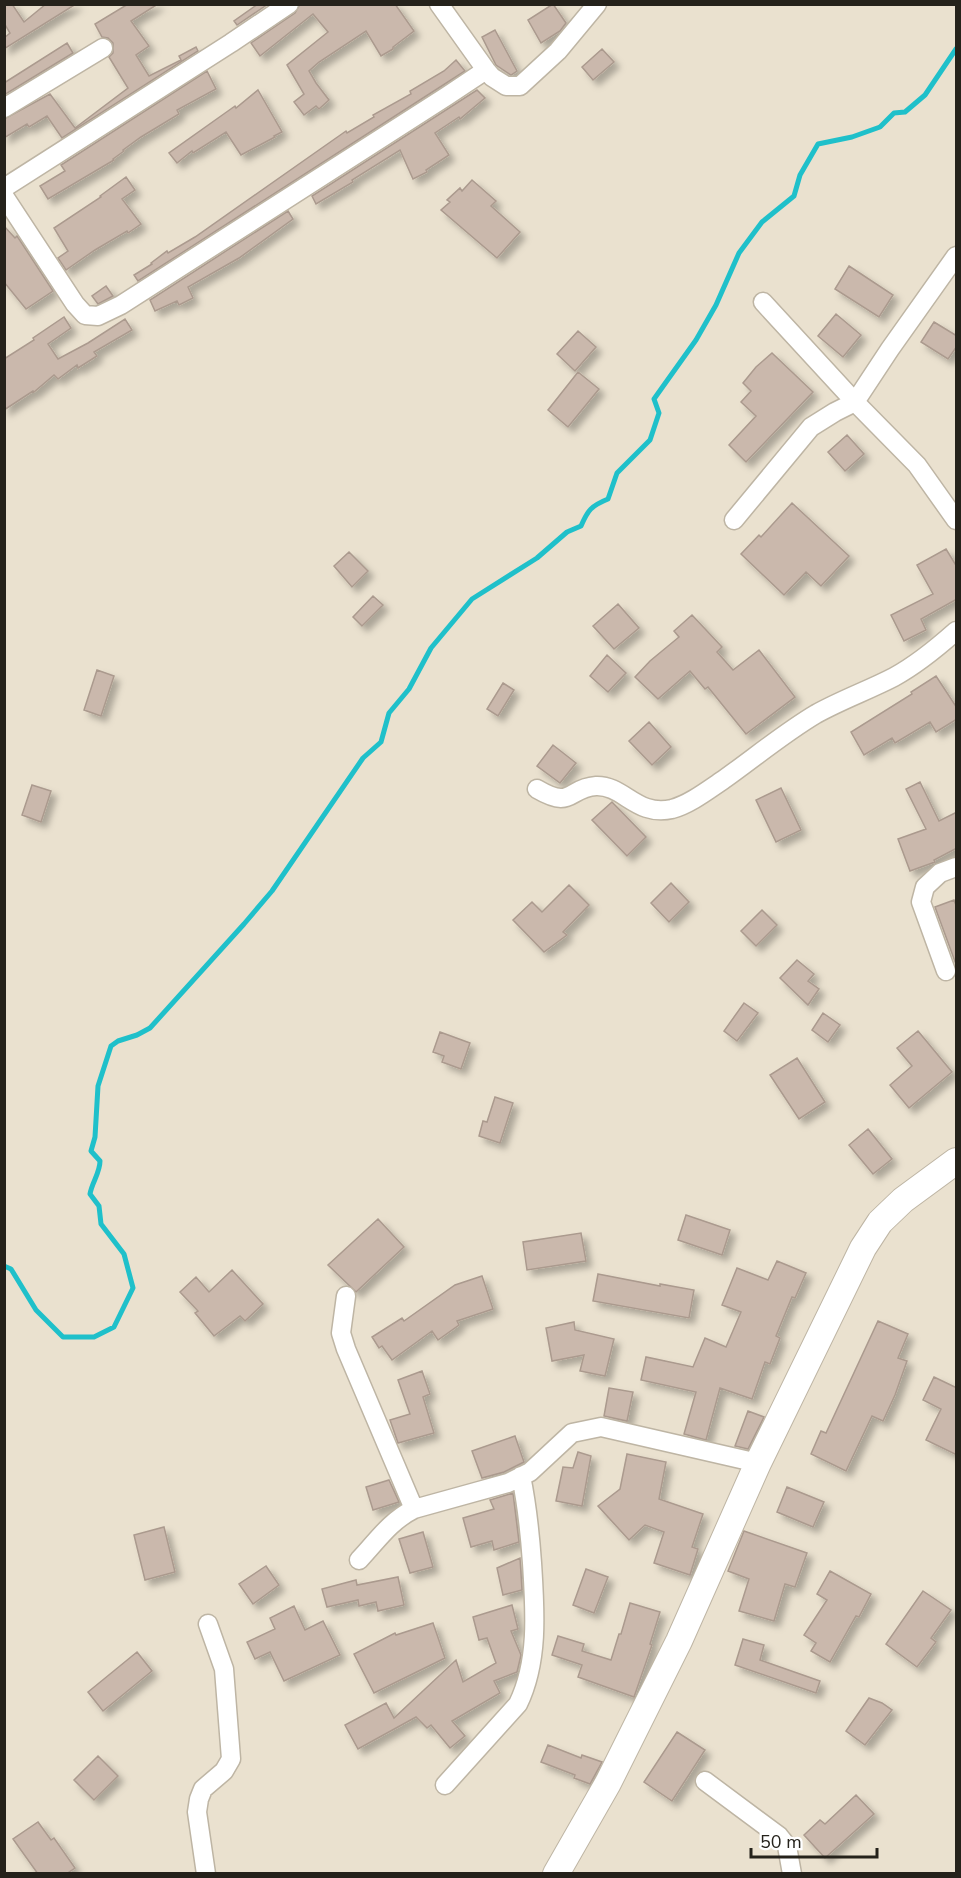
<svg xmlns="http://www.w3.org/2000/svg" width="961" height="1878" font-family="'Nunito Sans',sans-serif">
  <style>
    .lines { fill: none; stroke-linecap: round; stroke-linejoin: round }
    .stream { stroke: #1fc0ca; stroke-width: 5 }
    .building { fill: #cab8ac; stroke: #ab9a8e; stroke-width: 1.5; filter: url(#shadow) }
    .street-casing { stroke: #beb5a4; stroke-width: 21 }
    .secondary-casing { stroke: #beb5a4; stroke-width: 28 }
    .street { stroke: #fff; stroke-width: 18 }
    .secondary { stroke: #fff; stroke-width: 26 }
  </style>
  <defs>
    <filter id="shadow"><feDropShadow dx="5.5" dy="5.5" stdDeviation="3" flood-color="#0004"/></filter>
  </defs>
  <rect width="100%" height="100%" fill="#eae1cf"/>
  <g class="lines">
    <path class="stream" d="M 4,1266 L 11,1269 L 36,1310 L 63,1337 L 94,1337 L 114,1327 L 133,1288 L 124,1254 L 101,1224 L 99,1206 L 90,1194 C 92,1182 100,1173 100,1161 L 91,1151 L 95,1137 L 98,1086 L 111,1046 L 118,1041 L 137,1035 L 150,1028 L 244,924 L 272,891 L 363,758 L 381,742 L 389,713 L 409,689 L 431,648 L 472,599 L 537,558 L 567,532 L 581,526 C 588,510 591,506 608,499 L 617,473 L 650,440 L 659,413 L 654,399 L 696,340 L 716,305 L 739,253 L 762,222 L 794,196 L 800,175 L 818,144 L 852,137 L 880,127 L 894,113 L 905,112 L 925,95 L 956,49"/>
  </g>
  <path class="building" d="M 4,4 L 12,4 L 24,22 L 46,4 L 76,4 L 4,49 L 4,38 L 10,33 L 4,23 Z
    M 128,4 L 158,4 L 131,21 L 149,46 L 136,55 L 149,76 L 181,60 L 179,56 L 196,47 L 198,51 L 62,138 L 47,116 L 29,127 L 27,124 L 4,138 L 4,119 L 50,94 L 75,128 L 128,88 L 109,57 L 113,53 L 113,43 L 108,38 L 102,37 L 95,24 Z
    M 258,4 L 268,4 L 237,25 L 234,21 Z
    M 300,4 L 395,4 L 414,31 L 393,47 L 393,49 L 381,56 L 366,31 L 319,62 L 309,71 L 316,83 L 329,100 L 319,109 L 316,106 L 304,115 L 294,102 L 304,94 L 287,65 L 328,32 L 313,14 L 260,56 L 251,43 L 295,13 Z
    M 553,4 L 566,23 L 560,31 L 541,43 L 528,20 Z
    M 495,30 L 517,71 L 511,75 L 496,65 L 482,37 Z
    M 67,43 L 73,53 L 4,95 L 4,83 Z
    M 602,49 L 614,62 L 593,80 L 582,67 Z
    M 456,60 L 465,71 L 138,281 L 134,275 L 152,264 L 151,263 L 167,251 L 168,253 L 195,237 L 346,131 L 347,133 L 374,117 L 373,115 L 411,94 L 410,91 L 444,71 Z
    M 207,71 L 216,89 L 177,110 L 179,114 L 141,137 L 123,150 L 124,151 L 113,159 L 114,160 L 48,199 L 40,186 L 65,171 L 61,165 Z
    M 258,90 L 282,132 L 274,136 L 275,137 L 241,155 L 226,132 L 193,153 L 192,151 L 177,163 L 169,153 L 235,106 L 236,108 Z
    M 477,90 L 485,98 L 460,119 L 459,117 L 435,133 L 449,155 L 426,170 L 427,172 L 413,179 L 400,150 L 352,180 L 353,182 L 316,204 L 312,196 Z
    M 126,177 L 135,190 L 122,199 L 141,224 L 128,233 L 127,231 L 95,250 L 66,270 L 58,258 L 68,251 L 54,228 L 101,197 L 100,196 Z
    M 472,180 L 496,201 L 491,206 L 520,232 L 497,258 L 441,210 L 450,202 L 447,200 L 460,188 L 462,191 Z
    M 288,211 L 293,219 L 239,258 L 188,287 L 193,298 L 179,305 L 177,301 L 155,311 L 150,300 Z
    M 4,226 L 15,238 L 17,236 L 53,291 L 26,309 L 4,282 Z
    M 849,266 L 893,295 L 879,317 L 835,289 Z
    M 106,286 L 113,296 L 98,304 L 92,296 Z
    M 836,314 L 861,335 L 843,357 L 818,336 Z
    M 64,317 L 71,328 L 48,344 L 58,359 L 88,343 L 125,319 L 132,330 L 94,352 L 97,356 L 78,368 L 77,365 L 58,379 L 54,375 L 34,392 L 33,391 L 4,410 L 4,359 L 34,340 L 33,338 Z
    M 934,322 L 957,336 L 957,346 L 948,359 L 921,342 Z
    M 578,331 L 596,347 L 575,371 L 557,354 Z
    M 772,353 L 813,392 L 746,462 L 729,445 L 756,416 L 741,402 L 751,391 L 743,383 L 756,367 Z
    M 578,372 L 599,389 L 568,427 L 548,410 Z
    M 847,435 L 864,454 L 845,471 L 828,452 Z
    M 792,503 L 849,556 L 821,586 L 806,572 L 784,595 L 741,554 L 759,535 L 761,537 Z
    M 946,549 L 957,567 L 957,599 L 921,619 L 926,630 L 904,641 L 891,615 L 933,594 L 917,565 Z
    M 349,552 L 368,571 L 352,587 L 334,566 Z
    M 373,596 L 383,605 L 362,626 L 353,617 Z
    M 618,604 L 639,628 L 614,649 L 593,626 Z
    M 692,615 L 722,647 L 717,652 L 733,670 L 759,650 L 795,697 L 746,734 L 708,687 L 705,689 L 690,671 L 658,699 L 635,677 L 650,661 L 679,637 L 674,631 Z
    M 607,655 L 626,673 L 608,692 L 590,676 Z
    M 97,670 L 114,676 L 101,716 L 84,710 Z
    M 936,676 L 957,708 L 957,719 L 936,732 L 930,722 L 895,743 L 892,738 L 864,755 L 851,732 L 912,694 L 911,692 Z
    M 503,683 L 514,690 L 498,716 L 487,709 Z
    M 649,722 L 671,747 L 652,765 L 629,741 Z
    M 553,745 L 576,763 L 560,783 L 537,766 Z
    M 920,782 L 939,821 L 957,812 L 957,848 L 934,860 L 935,862 L 910,871 L 898,839 L 926,829 L 906,789 Z
    M 32,785 L 51,791 L 41,822 L 22,815 Z
    M 781,788 L 801,830 L 776,842 L 756,800 Z
    M 612,802 L 646,837 L 627,856 L 592,820 Z
    M 671,883 L 689,902 L 669,922 L 651,903 Z
    M 569,885 L 589,905 L 563,932 L 567,935 L 544,952 L 513,920 L 532,902 L 542,912 Z
    M 954,900 L 957,908 L 957,967 L 935,907 Z
    M 762,910 L 777,925 L 756,946 L 741,931 Z
    M 797,960 L 814,974 L 808,981 L 819,989 L 808,1005 L 780,978 Z
    M 744,1003 L 758,1013 L 737,1041 L 724,1031 Z
    M 823,1013 L 840,1025 L 828,1042 L 812,1030 Z
    M 918,1031 L 952,1072 L 909,1108 L 890,1085 L 912,1066 L 897,1048 Z
    M 440,1032 L 470,1043 L 461,1069 L 442,1062 L 444,1056 L 433,1052 Z
    M 797,1058 L 825,1102 L 799,1119 L 770,1075 Z
    M 495,1097 L 513,1103 L 500,1143 L 479,1136 L 483,1121 L 487,1122 Z
    M 868,1129 L 892,1159 L 873,1174 L 849,1145 Z
    M 686,1215 L 730,1230 L 722,1255 L 678,1240 Z
    M 378,1219 L 404,1247 L 356,1292 L 328,1265 Z
    M 581,1233 L 586,1261 L 527,1270 L 523,1242 Z
    M 777,1261 L 806,1273 L 795,1298 L 792,1297 L 776,1336 L 780,1338 L 770,1364 L 765,1362 L 752,1399 L 720,1388 L 706,1440 L 684,1434 L 696,1392 L 641,1380 L 646,1357 L 693,1367 L 705,1338 L 726,1347 L 741,1312 L 722,1305 L 737,1268 L 768,1280 Z
    M 232,1270 L 263,1304 L 245,1321 L 240,1316 L 214,1336 L 195,1313 L 198,1311 L 180,1292 L 196,1277 L 209,1292 Z
    M 598,1274 L 660,1286 L 660,1284 L 694,1290 L 689,1318 L 593,1301 Z
    M 482,1276 L 493,1309 L 457,1321 L 459,1325 L 438,1340 L 432,1331 L 392,1360 L 382,1346 L 379,1348 L 372,1337 L 402,1318 L 404,1321 L 455,1285 Z
    M 878,1321 L 908,1334 L 898,1358 L 907,1361 L 895,1395 L 883,1421 L 872,1416 L 846,1471 L 811,1454 L 821,1431 L 826,1433 Z
    M 574,1322 L 575,1330 L 614,1339 L 605,1376 L 580,1371 L 584,1355 L 552,1361 L 546,1328 Z
    M 422,1371 L 430,1394 L 423,1397 L 434,1433 L 398,1443 L 390,1420 L 410,1414 L 398,1380 Z
    M 934,1377 L 957,1388 L 957,1455 L 926,1440 L 941,1409 L 923,1400 Z
    M 609,1388 L 633,1392 L 627,1421 L 604,1416 Z
    M 748,1411 L 764,1417 L 748,1449 L 735,1446 Z
    M 515,1436 L 524,1462 L 504,1472 L 482,1478 L 472,1451 Z
    M 578,1452 L 591,1456 L 582,1506 L 556,1501 L 563,1467 L 573,1468 Z
    M 627,1454 L 666,1462 L 659,1499 L 703,1514 L 692,1547 L 698,1549 L 690,1575 L 654,1563 L 664,1532 L 645,1525 L 629,1540 L 598,1506 L 620,1489 Z
    M 389,1480 L 399,1502 L 373,1510 L 366,1487 Z
    M 787,1487 L 824,1502 L 813,1527 L 777,1512 Z
    M 513,1493 L 519,1542 L 494,1550 L 492,1541 L 471,1547 L 463,1518 L 494,1509 L 490,1500 Z
    M 164,1527 L 175,1572 L 145,1580 L 134,1535 Z
    M 744,1531 L 807,1553 L 795,1587 L 785,1584 L 774,1621 L 739,1611 L 749,1579 L 728,1571 Z
    M 423,1532 L 433,1567 L 410,1573 L 399,1539 Z
    M 520,1558 L 522,1590 L 503,1595 L 497,1568 Z
    M 266,1566 L 279,1585 L 253,1604 L 239,1584 Z
    M 586,1569 L 608,1577 L 594,1613 L 573,1605 Z
    M 830,1571 L 871,1594 L 859,1617 L 856,1616 L 830,1662 L 811,1651 L 816,1643 L 804,1635 L 827,1600 L 817,1594 Z
    M 398,1577 L 404,1605 L 378,1611 L 376,1602 L 359,1606 L 358,1600 L 327,1607 L 322,1589 L 356,1580 L 357,1585 Z
    M 923,1591 L 951,1610 L 931,1638 L 936,1642 L 917,1667 L 886,1644 Z
    M 630,1603 L 660,1612 L 650,1644 L 652,1645 L 634,1697 L 578,1677 L 582,1665 L 552,1655 L 558,1636 L 584,1644 L 582,1651 L 611,1660 L 619,1634 L 621,1634 Z
    M 512,1605 L 518,1629 L 511,1631 L 521,1655 L 517,1672 L 494,1681 L 500,1693 L 452,1721 L 465,1736 L 450,1748 L 431,1725 L 427,1728 L 416,1717 L 358,1749 L 345,1725 L 386,1703 L 394,1718 L 456,1660 L 463,1682 L 496,1663 L 487,1638 L 479,1640 L 473,1617 Z
    M 294,1606 L 305,1630 L 323,1621 L 340,1655 L 284,1681 L 270,1652 L 255,1659 L 247,1642 L 275,1629 L 270,1618 Z
    M 433,1623 L 445,1658 L 374,1693 L 354,1654 L 395,1633 L 396,1635 Z
    M 743,1639 L 764,1645 L 760,1660 L 820,1681 L 816,1693 L 735,1665 Z
    M 137,1652 L 152,1671 L 103,1711 L 88,1692 Z
    M 869,1698 L 882,1703 L 892,1710 L 865,1745 L 846,1731 Z
    M 677,1732 L 705,1750 L 672,1801 L 644,1782 Z
    M 548,1745 L 581,1758 L 582,1755 L 602,1762 L 590,1784 L 574,1778 L 575,1775 L 541,1762 Z
    M 98,1756 L 118,1776 L 94,1800 L 74,1780 Z
    M 856,1795 L 874,1814 L 825,1858 L 804,1835 L 820,1820 L 825,1824 Z
    M 38,1822 L 51,1840 L 54,1838 L 75,1868 L 66,1874 L 38,1874 L 13,1839 Z"/>
  <g class="lines">
    <defs>
      <path id="street" d="M 439,4 L 486,70 L 492,77 L 506,86 L 520,86 L 558,51 L 597,4
        M 4,108 L 103,48
        M 4,188 L 231,43 L 289,4
        M 4,196 L 75,304 L 85,315 L 98,316 L 121,305 L 447,96 L 486,70
        M 763,302 L 855,402 L 917,465 L 956,520
        M 734,520 L 811,427 L 835,412 L 855,402 L 890,349 L 956,256
        M 537,789 C 573,810 567,788 596,786 C 624,785 636,817 672,809 C 690,804 708,790 723,780 C 754,758 784,733 816,714 C 841,700 869,690 894,677 C 916,665 938,647 956,631
        M 946,971 L 921,902 L 925,887 L 940,873 L 956,867
        M 346,1296 L 341,1333 L 346,1349 L 414,1509
        M 359,1560 C 377,1541 390,1521 414,1509 L 508,1483 L 530,1472 L 572,1433 L 601,1427 L 758,1463
        M 705,1781 L 779,1836 L 787,1846 L 792,1874
        M 445,1785 L 518,1704 C 539,1661 535,1610 532,1563 C 530,1534 527,1505 521,1476
        M 206,1874 L 197,1812 L 199,1799 L 203,1789 L 224,1771 L 231,1759 L 224,1669 L 208,1624"/>
      <path id="secondary" d="M 556,1874 L 608,1783 L 679,1641 L 758,1463 L 863,1248 L 880,1222 L 903,1200 L 956,1161"/>
    </defs>
    <use href="#street" class="street-casing"/>
    <use href="#secondary" class="secondary-casing"/>
    <use href="#street" class="street"/>
    <use href="#secondary" class="secondary"/>
  </g>
  <rect width="961" height="1878" fill="none" stroke="#25221b" stroke-width="12"/>
  <path d="M751 1848v9h126v-9" fill="none" stroke="#25221b" stroke-width="3"/>
  <text x="760" y="1848" font-size="18" fill="#25221b" stroke="#ffffff" stroke-width="4.5" paint-order="stroke">50 m</text>
</svg>
